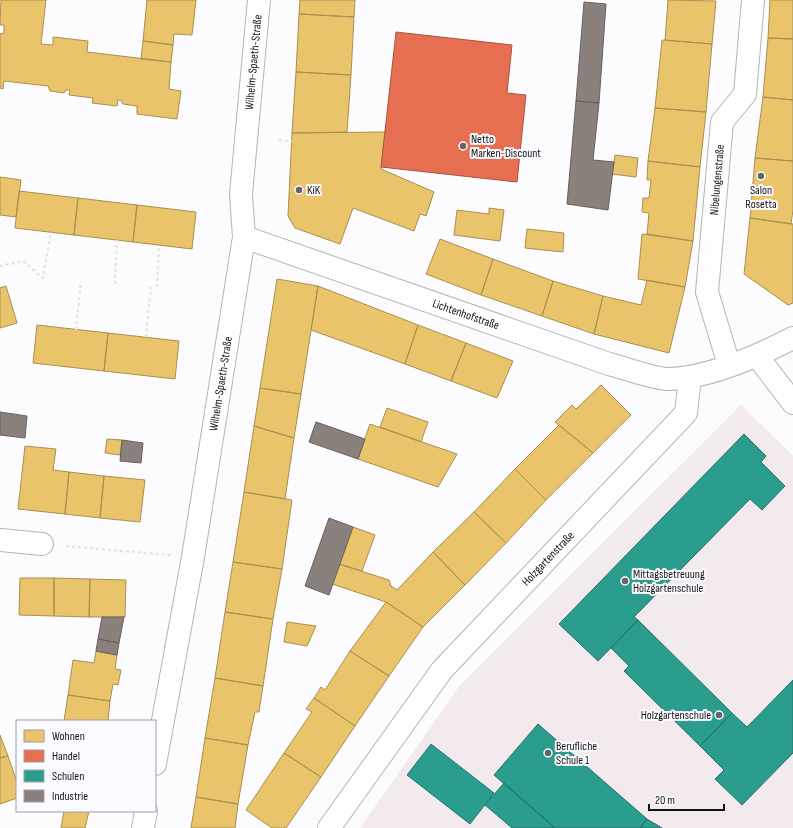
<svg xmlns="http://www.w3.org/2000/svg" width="793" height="828" font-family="'Sofia Sans Condensed',sans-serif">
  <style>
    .education { fill: #f3eaed }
    .homes { fill: #e9c46a; stroke: #a98f50 }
    .shops { fill: #e76f51; stroke: #a8543f }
    .schools { fill: #2a9d8f; stroke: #23746a }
    .industry { fill: #8a817c; stroke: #67605d }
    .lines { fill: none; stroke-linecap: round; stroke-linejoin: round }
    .street-casing { stroke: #b5b5b6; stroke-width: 24 }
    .path { stroke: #e5e5e6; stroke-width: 2.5; stroke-dasharray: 3 3; stroke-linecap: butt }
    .street { stroke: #fffeff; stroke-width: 22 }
    .poi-dot { fill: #656567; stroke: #fbfaff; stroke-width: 1.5 }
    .labels { text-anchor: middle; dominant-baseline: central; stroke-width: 4; stroke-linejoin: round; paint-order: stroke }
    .street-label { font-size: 12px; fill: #141415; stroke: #fbfaff }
    .poi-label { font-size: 12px; fill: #141415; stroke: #fbfaff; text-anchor: start }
  </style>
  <rect width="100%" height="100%" fill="#fcfbfe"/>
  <path class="education" d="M 741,405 L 793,456 L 793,828 L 360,828 L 460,685 Z"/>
  <path class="homes" d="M 1,0 L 46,0 L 41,44 L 53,45 L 53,37 L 88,41 L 87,52 L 171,62 L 169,89 L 181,91 L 177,119 L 137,114 L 137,106 L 123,104 L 121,100 L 118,100 L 117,106 L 92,103 L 93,98 L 69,95 L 70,90 L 66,90 L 64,93 L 50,91 L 48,86 L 4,81 L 3,89 L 0,88 L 0,34 L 4,33 L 4,25 L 0,25 Z
    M 147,0 L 196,0 L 192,35 L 174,34 L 173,45 L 143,41 Z
    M 300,0 L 355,0 L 354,17 L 299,14 Z
    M 668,0 L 716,1 L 712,44 L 665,40 Z
    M 770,0 L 793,0 L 793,39 L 768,38 Z
    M 299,14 L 354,17 L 351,75 L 296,72 Z
    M 768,38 L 793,39 L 793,100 L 763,97 Z
    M 662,40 L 712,44 L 706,112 L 655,108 Z
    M 143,41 L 173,45 L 171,62 L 141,59 Z
    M 296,72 L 351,75 L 347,132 L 292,133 Z
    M 763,97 L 793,100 L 793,161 L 755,158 Z
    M 655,108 L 706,112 L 700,167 L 648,161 Z
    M 385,132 L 381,169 L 434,192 L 426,216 L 420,214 L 414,231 L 353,208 L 340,244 L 295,228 L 288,216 L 292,133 Z
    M 615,155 L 638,158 L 636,177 L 612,174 Z
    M 755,158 L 793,161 L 793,210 L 791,224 L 750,218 Z
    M 648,161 L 700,167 L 693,241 L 647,234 L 649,213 L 642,212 L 643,198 L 649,198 L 651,180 L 647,180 Z
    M 0,177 L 21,180 L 16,217 L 0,215 Z
    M 19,191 L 78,198 L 74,235 L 15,228 Z
    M 78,198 L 137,205 L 133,242 L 74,235 Z
    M 137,205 L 196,212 L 192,249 L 133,242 Z
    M 489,208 L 504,210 L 500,241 L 454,235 L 457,210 L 489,214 Z
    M 750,218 L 793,224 L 793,303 L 788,305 L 744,274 Z
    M 527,229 L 564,233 L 563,252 L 525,248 Z
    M 642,234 L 693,241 L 685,287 L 638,279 Z
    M 440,239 L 493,259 L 481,295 L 426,274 Z
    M 493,259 L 553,281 L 542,316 L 481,295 Z
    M 277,279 L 318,286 L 301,394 L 260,388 Z
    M 647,280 L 685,287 L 669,353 L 594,334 L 603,296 L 641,305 Z
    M 553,281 L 603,296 L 594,334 L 542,316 Z
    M 6,286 L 17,323 L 0,328 L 0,288 Z
    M 318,286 L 418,325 L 405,364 L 311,330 Z
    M 37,325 L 108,333 L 104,371 L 33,363 Z
    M 418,325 L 466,343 L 451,381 L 405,364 Z
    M 108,333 L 179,341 L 175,379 L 104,371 Z
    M 466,343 L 513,361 L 497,398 L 451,381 Z
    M 601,385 L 631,415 L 593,453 L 555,422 L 572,405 L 576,409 Z
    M 260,388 L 301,394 L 294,438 L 254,426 Z
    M 387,408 L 428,422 L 421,442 L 380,427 Z
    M 370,424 L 457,454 L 438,487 L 358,459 Z
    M 559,425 L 593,453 L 546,500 L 515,469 Z
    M 254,426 L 294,438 L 285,499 L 244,492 Z
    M 107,439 L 122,440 L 120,455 L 105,453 Z
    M 25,446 L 56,449 L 53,470 L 69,472 L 65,514 L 18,509 Z
    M 515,469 L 546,500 L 506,543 L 474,512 Z
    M 69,472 L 104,476 L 100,518 L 65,514 Z
    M 104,476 L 145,480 L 140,522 L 100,518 Z
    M 244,492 L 292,500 L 282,569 L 233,562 Z
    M 474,512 L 506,543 L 465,585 L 433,552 Z
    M 353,527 L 375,535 L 362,571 L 339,564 Z
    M 433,552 L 465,585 L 423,627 L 386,602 L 332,584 L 339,564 L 389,580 L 391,586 L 397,590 Z
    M 233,562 L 282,569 L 273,619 L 225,612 Z
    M 20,578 L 54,578 L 54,616 L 19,615 Z
    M 54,578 L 90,579 L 89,617 L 54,616 Z
    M 90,579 L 126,580 L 125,617 L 89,617 Z
    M 386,602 L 423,627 L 389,676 L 350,651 Z
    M 225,612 L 273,619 L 263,686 L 215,678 Z
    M 287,622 L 316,626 L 307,646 L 284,642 Z
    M 96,651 L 117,655 L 115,669 L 121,670 L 118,685 L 113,684 L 110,701 L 68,695 L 73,660 L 94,663 Z
    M 350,651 L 389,676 L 355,726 L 314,698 L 321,687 L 325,690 Z
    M 215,678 L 263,686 L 259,712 L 255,712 L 248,745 L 205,738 Z
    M 68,695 L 110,701 L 108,721 L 64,721 Z
    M 314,698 L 355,726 L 321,777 L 284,753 L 312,712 L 306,709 Z
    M 0,735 L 8,756 L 0,758 Z
    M 205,738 L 248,745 L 238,804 L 196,797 Z
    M 284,753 L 321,777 L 286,828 L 272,828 L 246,810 Z
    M 8,756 L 17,782 L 17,798 L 0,804 L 0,758 Z
    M 196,797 L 238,804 L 235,828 L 191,828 Z
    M 64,811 L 89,811 L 85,828 L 61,828 Z"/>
  <path class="shops" d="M 396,32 L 512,45 L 507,93 L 526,95 L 517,182 L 381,167 Z"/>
  <path class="schools" d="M 744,434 L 766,456 L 761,462 L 785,486 L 762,510 L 750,499 L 634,617 L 638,620 L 598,661 L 559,624 Z
    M 638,620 L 732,713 L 700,746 L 624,671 L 629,666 L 611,648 Z
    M 793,680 L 793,753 L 742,805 L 715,779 L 724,770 L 700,746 L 732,713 L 747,727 Z
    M 538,724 L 647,819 L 640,828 L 555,828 L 494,775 Z
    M 431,744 L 494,793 L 470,824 L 407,775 Z
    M 504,783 L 555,828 L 512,828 L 485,805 Z
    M 647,819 L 662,828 L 640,828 Z"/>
  <path class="industry" d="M 584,2 L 606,4 L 599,103 L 576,101 Z
    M 576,101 L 599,103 L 593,160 L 614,162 L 608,210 L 567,204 Z
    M 0,412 L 27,416 L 25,438 L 0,435 Z
    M 316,422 L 365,439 L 358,459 L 309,442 Z
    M 122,440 L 143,443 L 141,463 L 120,461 Z
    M 329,518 L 353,527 L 329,595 L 305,586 Z
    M 102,617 L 124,617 L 119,643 L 98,639 Z
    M 98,639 L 119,643 L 117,655 L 96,651 Z"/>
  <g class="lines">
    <defs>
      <g id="street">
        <path id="s1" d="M 244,237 L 609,364 C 625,368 654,379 669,379 C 708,378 758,356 793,338"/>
        <path d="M 757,356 L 793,403"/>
        <path id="s2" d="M 729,365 L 707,292 L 722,122 L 745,94 L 753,0"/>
        <path d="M 0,540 L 42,544"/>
        <path id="s3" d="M 155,764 L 193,557 L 244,237 L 241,194 L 259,0"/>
        <path d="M 143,828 L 146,811"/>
        <path id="s4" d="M 329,828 L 442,670 L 686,413 L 690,377"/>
      </g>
    </defs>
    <use href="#street" class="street-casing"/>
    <path class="path" d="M 279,140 L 292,141
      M 0,266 L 23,261 L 43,278 L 51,232
      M 115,284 L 117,240
      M 157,287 L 159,245
      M 76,330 L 81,281
      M 146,337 L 151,287
      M 66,546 L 170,555"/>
    <use href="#street" class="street"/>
  </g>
  <g class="poi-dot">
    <circle cx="463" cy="146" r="4"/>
    <circle cx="761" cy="176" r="4"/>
    <circle cx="299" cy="190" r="4"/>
    <circle cx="625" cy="581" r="4"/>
    <circle cx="719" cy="715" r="4"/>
    <circle cx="548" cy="753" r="4"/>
  </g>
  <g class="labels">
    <g class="street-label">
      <text stroke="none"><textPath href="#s3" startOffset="710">Wilhelm-Spaeth-Straße</textPath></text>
      <text stroke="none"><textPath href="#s2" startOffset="189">Nibelungenstraße</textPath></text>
      <text stroke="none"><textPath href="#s1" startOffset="235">Lichtenhofstraße</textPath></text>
      <text stroke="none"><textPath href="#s3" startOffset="386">Wilhelm-Spaeth-Straße</textPath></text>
      <text stroke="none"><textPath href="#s4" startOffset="348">Holzgartenstraße</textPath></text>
    </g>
    <g class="poi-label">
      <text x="471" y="139">Netto<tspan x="471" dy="14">Marken-Discount</tspan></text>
      <text x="307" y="190">KiK</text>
      <text x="761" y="190" text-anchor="middle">Salon<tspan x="761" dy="14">Rosetta</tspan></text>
      <text x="633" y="574">Mittagsbetreuung<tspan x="633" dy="14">Holzgartenschule</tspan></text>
      <text x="711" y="715" text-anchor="end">Holzgartenschule</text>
      <text x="556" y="746">Berufliche<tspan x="556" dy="14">Schule 1</tspan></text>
    </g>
  </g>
  <rect x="16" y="720" width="140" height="92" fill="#fbfaff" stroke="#9f9ea1"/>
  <rect x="24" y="730" width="20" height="12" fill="#e9c46a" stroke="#9f9ea1"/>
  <text x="52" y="740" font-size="12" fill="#141415">Wohnen</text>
  <rect x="24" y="750" width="20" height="12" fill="#e76f51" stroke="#9f9ea1"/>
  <text x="52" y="760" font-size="12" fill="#141415">Handel</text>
  <rect x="24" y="770" width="20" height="12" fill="#2a9d8f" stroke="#9f9ea1"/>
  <text x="52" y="780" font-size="12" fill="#141415">Schulen</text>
  <rect x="24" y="790" width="20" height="12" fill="#8a817c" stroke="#9f9ea1"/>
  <text x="52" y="800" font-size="12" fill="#141415">Industrie</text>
  <path d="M649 804v6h75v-6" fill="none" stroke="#141415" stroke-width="2"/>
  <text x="655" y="804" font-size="12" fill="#141415" stroke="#fbfaff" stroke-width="3" paint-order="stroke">20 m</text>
</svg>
